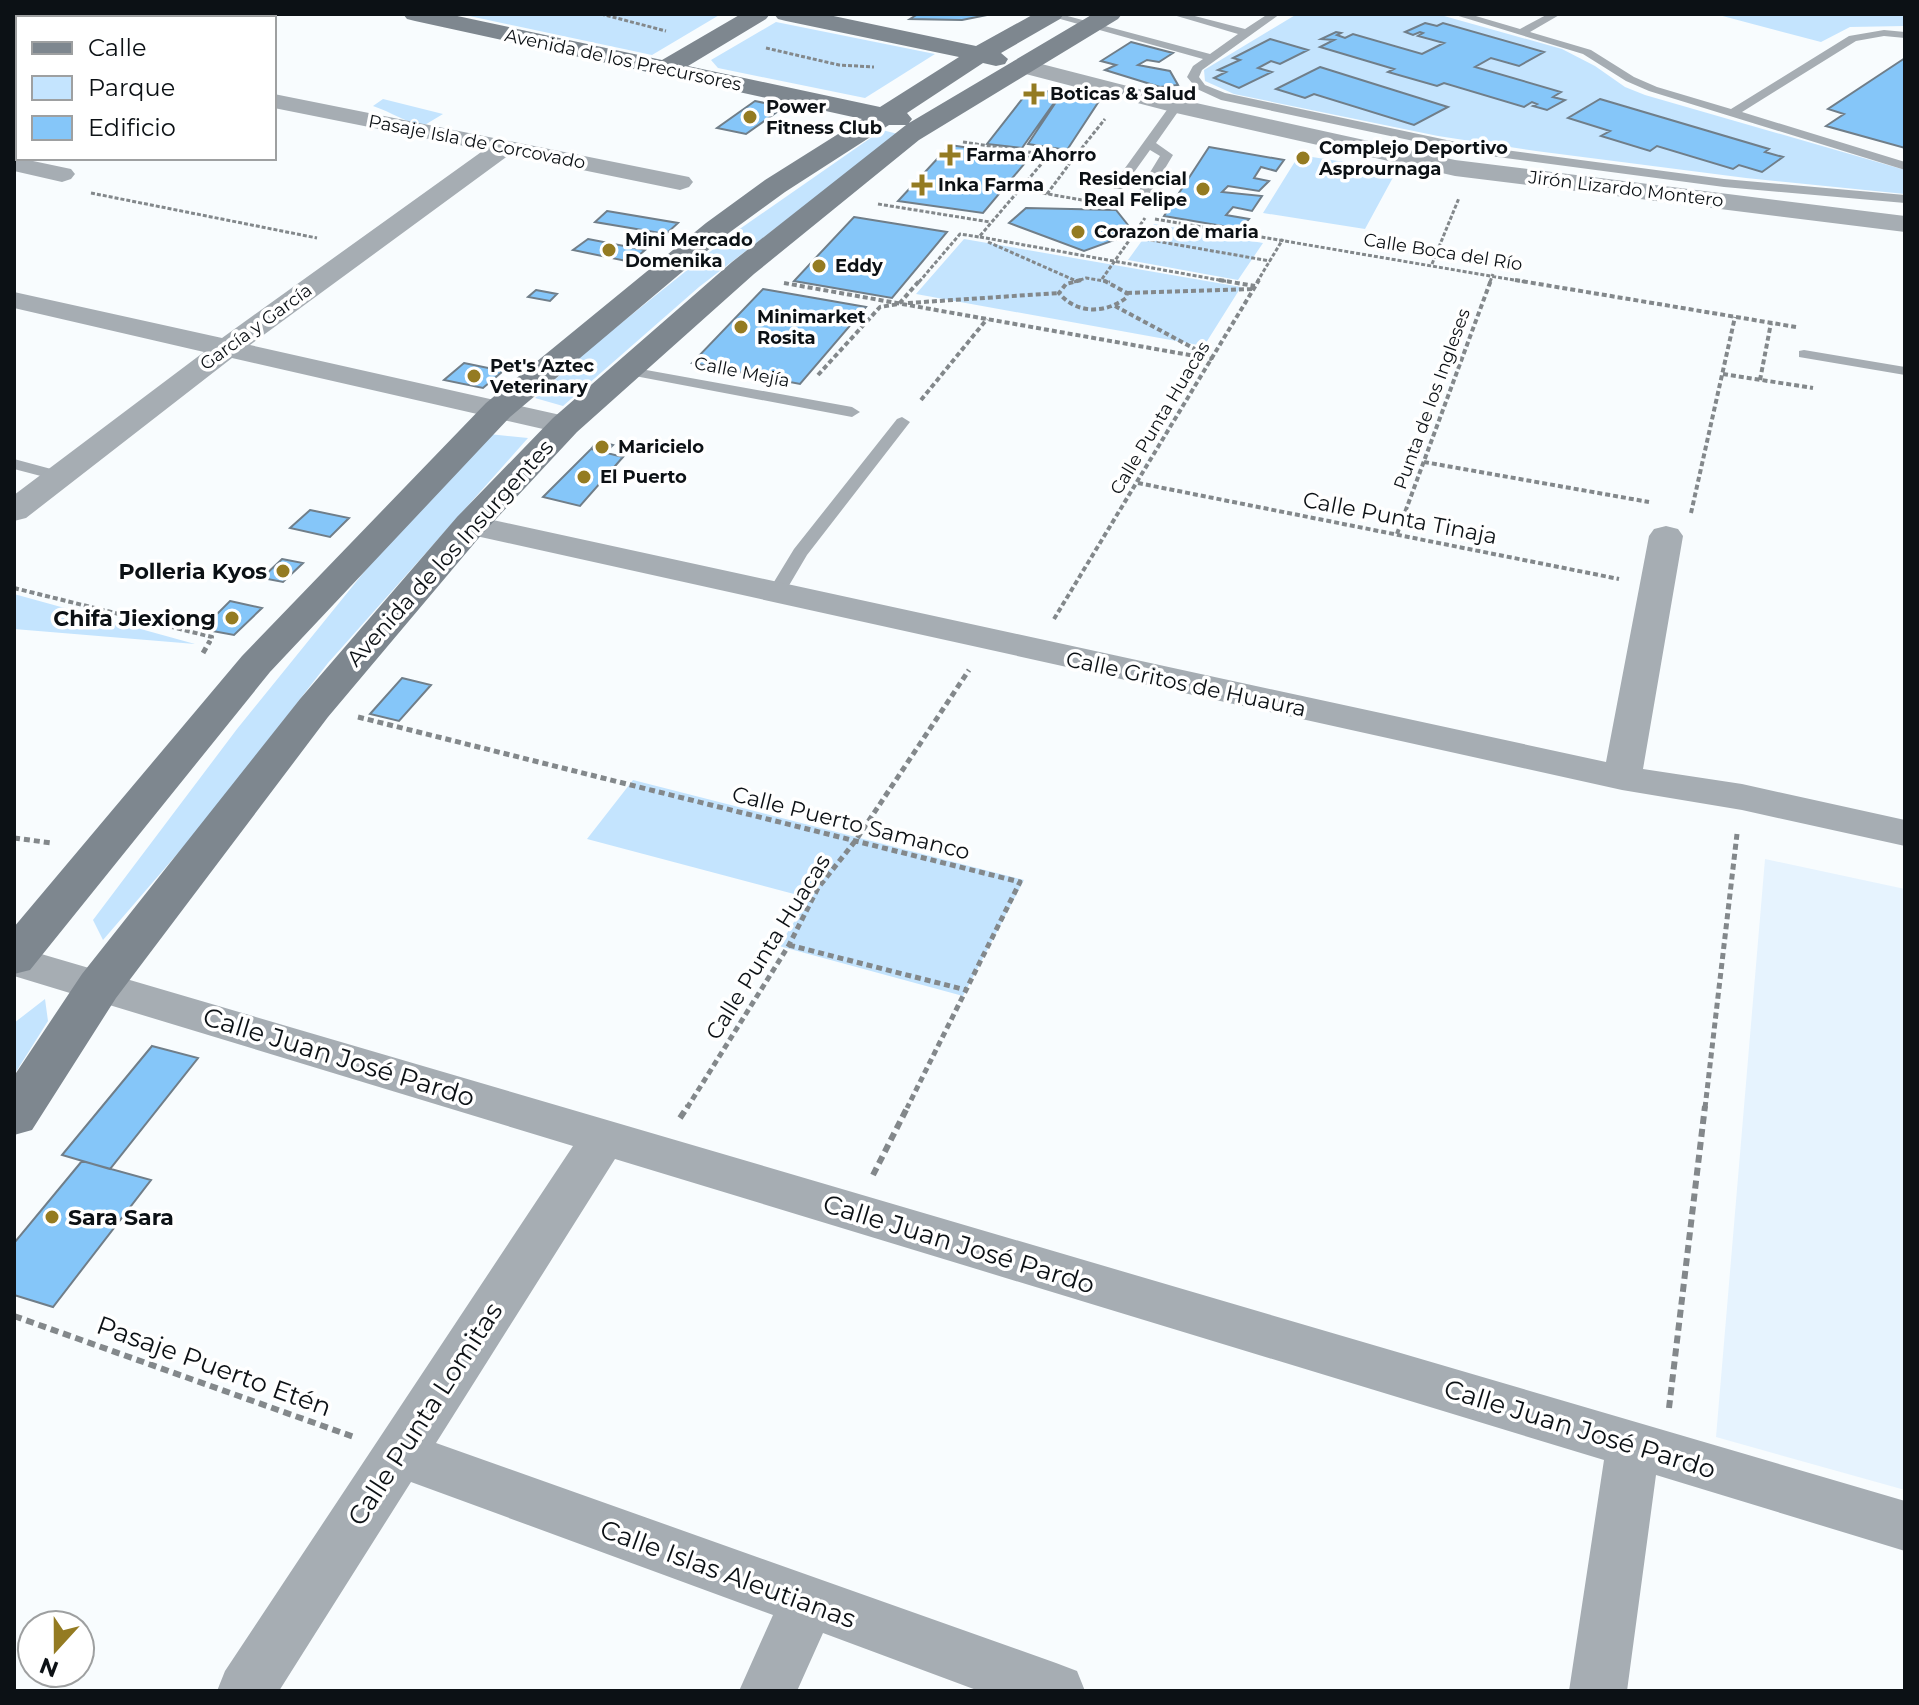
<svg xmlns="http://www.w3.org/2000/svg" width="1919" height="1705" font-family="Montserrat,sans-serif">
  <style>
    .built { fill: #e6f3fe }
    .green { fill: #c4e4fe }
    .building { fill: #85c6f9; stroke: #707e89; stroke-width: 2 }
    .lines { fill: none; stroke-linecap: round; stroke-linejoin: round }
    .path-far3 { stroke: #83888b; stroke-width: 3; stroke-dasharray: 4 2; stroke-linecap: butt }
    .path-far2 { stroke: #83888b; stroke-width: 4; stroke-dasharray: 5 3; stroke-linecap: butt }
    .path-far1 { stroke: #83888b; stroke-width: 5; stroke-dasharray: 6 4; stroke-linecap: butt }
    .path { stroke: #83888b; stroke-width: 6; stroke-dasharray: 8 5; stroke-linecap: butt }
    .lane { fill: #a6adb3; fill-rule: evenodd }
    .street { fill: #a6adb3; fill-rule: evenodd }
    .secondary { fill: #7e878f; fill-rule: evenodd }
    .poi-dot { fill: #947b22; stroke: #fff; stroke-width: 3 }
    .labels { text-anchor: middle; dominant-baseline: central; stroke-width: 7; stroke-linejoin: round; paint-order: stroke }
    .far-street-label { font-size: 18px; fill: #0c1115; stroke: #fff }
    .far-poi-label { font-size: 18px; font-weight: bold; fill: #0c1115; stroke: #fff; text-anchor: start }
    .street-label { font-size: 22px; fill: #0c1115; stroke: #fff }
    .poi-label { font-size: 22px; font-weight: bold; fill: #0c1115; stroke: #fff; text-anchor: end }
    .near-street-label { font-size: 26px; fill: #0c1115; stroke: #fff }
  </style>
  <rect width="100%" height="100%" fill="#f8fcfe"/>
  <path class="built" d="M 1765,859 L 1905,889 L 1905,1490 L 1716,1437 Z"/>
  <path class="green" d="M 460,14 L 721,14 L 652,55 Z
    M 1297,14 L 1437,14 L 1562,49 L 1595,66 L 1625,87 L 1645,95 L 1905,170 L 1905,194 L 1746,178 L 1536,151 L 1438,136 L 1234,94 L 1205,81 L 1204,70 Z
    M 1715,14 L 1901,14 L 1905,15 L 1905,26 L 1850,27 L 1821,42 Z
    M 776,22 L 935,54 L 865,98 L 718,68 L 711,60 Z
    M 383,99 L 443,114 L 423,126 C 405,122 391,112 373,106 Z
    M 882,130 L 898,134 L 699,287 L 563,406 L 535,398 L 585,352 L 731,235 Z
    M 1299,155 L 1397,170 L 1365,229 L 1263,213 Z
    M 1154,224 L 1263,243 L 1238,280 L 1128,260 Z
    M 964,239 L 1241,287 L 1204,346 L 916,294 Z
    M 489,434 L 528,438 L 328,663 L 203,824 L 103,940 L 93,920 L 237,729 L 373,561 Z
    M 14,594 L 195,644 L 14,629 Z
    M 633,780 L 1024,880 L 963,996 L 779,946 L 809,898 L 587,839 Z
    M 45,999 L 48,1021 L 14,1075 L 14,1023 Z"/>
  <path class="building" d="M 918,14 L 992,14 L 962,20 L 910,19 Z
    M 1425,23 L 1437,26 L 1443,23 L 1544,52 L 1519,66 L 1491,58 L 1475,67 L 1561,92 L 1553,97 L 1565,100 L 1547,110 L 1533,106 L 1537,104 L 1532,102 L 1524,107 L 1444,83 L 1437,86 L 1388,72 L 1394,69 L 1320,47 L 1334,40 L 1321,39 L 1336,32 L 1341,33 L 1337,35 L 1345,38 L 1353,34 L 1422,54 L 1444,43 L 1418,36 L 1423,33 L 1420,32 L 1413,35 L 1405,32 Z
    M 1270,39 L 1308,50 L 1280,64 L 1271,61 L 1258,68 L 1272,72 L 1239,88 L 1214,78 L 1226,72 L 1218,70 L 1240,60 L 1233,58 Z
    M 1131,42 L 1173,53 L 1159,62 L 1147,60 L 1138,65 L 1170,71 L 1178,85 L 1160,87 L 1105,70 L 1116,65 L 1101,61 Z
    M 1905,58 L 1905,148 L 1826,126 L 1844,114 L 1828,109 Z
    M 1320,67 L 1448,107 L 1414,125 L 1314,94 L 1305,98 L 1276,89 Z
    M 1030,89 L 1061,93 L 1022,148 L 987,144 Z
    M 1064,90 L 1103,95 L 1067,150 L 1028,144 Z
    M 1600,99 L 1769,149 L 1765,152 L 1783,157 L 1762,172 L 1739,165 L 1733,169 L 1657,146 L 1650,151 L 1601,136 L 1610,131 L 1568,118 Z
    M 755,101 L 784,107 L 746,134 L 717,128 Z
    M 950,145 L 1030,157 L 983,213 L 898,201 Z
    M 1209,147 L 1284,160 L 1276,171 L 1261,167 L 1254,178 L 1269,181 L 1259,191 L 1228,186 L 1222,192 L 1262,196 L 1252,211 L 1233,207 L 1226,215 L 1249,219 L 1240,229 L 1164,216 Z
    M 1026,208 L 1116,210 L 1128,225 L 1120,238 L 1084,251 L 1009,223 Z
    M 607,211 L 678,223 L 666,234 L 595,222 Z
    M 854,217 L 947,232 L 892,298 L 794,281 Z
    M 588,239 L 645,250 L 631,262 L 573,250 Z
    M 763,289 L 866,307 L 800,384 L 692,363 Z
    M 536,290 L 557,294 L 550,301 L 528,297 Z
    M 464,363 L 503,371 L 483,388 L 444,380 Z
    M 598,441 L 613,445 L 606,452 L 591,449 Z
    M 591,449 L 623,457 L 580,506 L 543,497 Z
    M 310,510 L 349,518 L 330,537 L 290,528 Z
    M 282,559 L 303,563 L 283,582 L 262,578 Z
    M 230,601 L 262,608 L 234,635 L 202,629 Z
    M 402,678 L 431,685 L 399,721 L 370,714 Z
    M 152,1046 L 198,1058 L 110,1169 L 62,1155 Z
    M 82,1161 L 151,1180 L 53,1307 L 14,1295 L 14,1243 Z"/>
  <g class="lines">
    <path class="path-far3" d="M 601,14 L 666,31
      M 766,48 L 839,65 L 874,67
      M 963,142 L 1048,155
      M 1019,189 L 1094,202
      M 91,193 L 317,238
      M 1047,194 L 1073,159
      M 878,204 L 990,222
      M 1155,219 L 1526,282
      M 980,237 L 1230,282
      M 1133,237 L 1270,261
      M 988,242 L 1074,280
      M 1432,264 L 1459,198
      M 1102,279 L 1145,218
      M 919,282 L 960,234 L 979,237 L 1049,155 L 1073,159 L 1105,119
      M 1074,282 L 1086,278 L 1110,282
      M 1257,282 L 1283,239
      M 1490,282 L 1493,274"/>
    <path class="path-far2" d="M 1081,280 L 1066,284 L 1059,293 C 1076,314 1105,314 1126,298 L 1127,293 L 1103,280
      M 1219,280 L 1255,286
      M 1515,280 L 1796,327
      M 784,283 L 1212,359
      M 1127,293 L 1252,289
      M 908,303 L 1059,293
      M 1115,306 L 1208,356
      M 1723,374 L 1813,388
      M 818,375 L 880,307 L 899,304 L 920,280
      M 1760,380 L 1771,323
      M 921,400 L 987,319
      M 1424,462 L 1649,502
      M 1138,483 L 1619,579
      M 1691,513 L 1735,317
      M 1397,534 L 1491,280
      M 14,588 L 212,637 L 209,643
      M 1054,619 L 1259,280"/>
    <path class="path-far1" d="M 203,653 L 210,641
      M 358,717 L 1020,882 L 907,1108
      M 14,838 L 52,843
      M 789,945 L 966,990
      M 687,1108 L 789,945 L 818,888 L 856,840 L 969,670
      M 1705,1108 L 1737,834"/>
    <path class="path" d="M 680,1118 L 688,1106
      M 873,1175 L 908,1106
      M 14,1316 L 354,1437
      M 1669,1408 L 1705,1106"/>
    <path class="lane" d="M 1060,14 L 1210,54 L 1238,34 L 1170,14 L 1187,14 L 1245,29 L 1268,14 L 1280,14 L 1202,70 L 1199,77 L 1205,85 L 1225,93 L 1475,146 L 1724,179 L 1905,195 L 1905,203 L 1724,187 L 1475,154 L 1221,100 L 1197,89 L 1187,77 L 1193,66 L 1203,59 L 1046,15 Z
      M 1452,14 L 1469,14 L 1520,29 L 1548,14 L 1561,14 L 1530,32 L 1591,50 L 1634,77 L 1657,87 L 1731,109 L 1849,36 L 1884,30 L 1905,32 L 1905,38 L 1884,36 L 1856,41 L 1742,112 L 1905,162 L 1905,170 L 1649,91 L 1626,81 L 1583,54 Z
      M 1172,103 L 1182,106 L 1156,143 L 1173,155 L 1149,195 L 1144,196 L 1138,192 L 1160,156 L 1150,150 L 1122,189 L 1114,189 L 1112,186 Z
      M 1804,350 L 1905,367 L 1905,375 L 1799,357 L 1799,351 Z
      M 624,366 L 852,407 L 860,412 L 852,417 L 619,373 L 619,367 Z
      M 902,417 L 910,422 L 807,555 L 781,599 L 769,599 L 766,595 L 794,549 L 897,419 Z
      M 14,459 L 66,473 L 68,476 L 60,481 L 14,469 Z"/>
    <path class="street" d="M 18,56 L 18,71 L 14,72 L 14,57 Z
      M 1022,59 L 1178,99 L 1455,160 L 1905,216 L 1905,232 L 1455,176 L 1176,113 L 1014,71 L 1011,66 L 1014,61 Z
      M 274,94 L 689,177 L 693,182 L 689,187 L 680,190 L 509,155 L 250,345 L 565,416 L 576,418 L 580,425 L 576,432 L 565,434 L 232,358 L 26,518 L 14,521 L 14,495 L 204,352 L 14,308 L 14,292 L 222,338 L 484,150 L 274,108 Z
      M 14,157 L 71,169 L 75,174 L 71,179 L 62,182 L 14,171 Z
      M 470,515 L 1606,762 L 1649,536 L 1654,529 L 1666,526 L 1678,529 L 1683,536 L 1643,769 L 1742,784 L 1905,820 L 1905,846 L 1742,810 L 1622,790 L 458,532 L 454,525 L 458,518 Z
      M 14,946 L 1905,1501 L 1905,1551 L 1656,1475 L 1627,1691 L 1569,1691 L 1604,1460 L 615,1159 L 436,1443 L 1056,1663 L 1077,1671 L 1085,1691 L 979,1691 L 823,1633 L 797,1691 L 739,1691 L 773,1615 L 411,1482 L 279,1691 L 217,1691 L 225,1671 L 573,1146 L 14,976 Z"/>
    <path class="secondary" d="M 403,14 L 448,14 L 662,60 L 741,14 L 770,14 L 766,19 L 688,66 L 880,107 L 959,57 L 786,21 L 778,19 L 774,14 L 824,14 L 976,46 L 1034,14 L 1064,14 L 1060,19 L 1001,53 L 1008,59 L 1005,64 L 996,66 L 983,63 L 907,113 L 912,119 L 909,123 L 1093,14 L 1122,14 L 1118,19 L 919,140 L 754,274 L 577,432 L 483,533 L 328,717 L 116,998 L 32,1130 L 14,1135 L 14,1076 L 82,974 L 300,699 L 457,517 L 553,418 L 732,262 L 906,125 L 889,125 L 785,192 L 726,235 L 510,417 L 270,672 L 30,970 L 14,974 L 14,927 L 242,656 L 486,403 L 706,223 L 765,180 L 862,119 L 415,21 L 407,19 Z"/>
  </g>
  <g class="poi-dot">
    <path d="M1030 82h8v8h8v8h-8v8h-8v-8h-8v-8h8z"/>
    <circle cx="750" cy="117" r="8"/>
    <path d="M946 143h8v8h8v8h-8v8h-8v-8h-8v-8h8z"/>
    <circle cx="1303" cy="158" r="8"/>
    <path d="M918 173h8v8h8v8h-8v8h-8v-8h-8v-8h8z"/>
    <circle cx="1203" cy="189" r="8"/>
    <circle cx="1078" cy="232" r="8"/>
    <circle cx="609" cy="250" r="8"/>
    <circle cx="819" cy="266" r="8"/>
    <circle cx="741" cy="327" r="8"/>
    <circle cx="474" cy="376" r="8"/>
    <circle cx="602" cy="447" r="8"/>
    <circle cx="584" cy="477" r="8"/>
    <circle cx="283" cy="571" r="8"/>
    <circle cx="232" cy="618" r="8"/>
    <circle cx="52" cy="1217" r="8"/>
  </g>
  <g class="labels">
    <g class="far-street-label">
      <text transform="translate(623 60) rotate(12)">Avenida de los Precursores</text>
      <text transform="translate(477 142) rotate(11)">Pasaje Isla de Corcovado</text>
      <text transform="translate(1626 189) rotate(7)">Jirón Lizardo Montero</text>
      <text transform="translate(1443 252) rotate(9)">Calle Boca del Río</text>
      <text transform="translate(256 327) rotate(-36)">García y García</text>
      <text transform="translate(742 372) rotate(11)">Calle Mejía</text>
      <text transform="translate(1432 399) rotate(-70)">Punta de los Ingleses</text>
      <text transform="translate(1160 418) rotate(-59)">Calle Punta Huacas</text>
    </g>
    <g class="far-poi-label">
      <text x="1050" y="94">Boticas &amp; Salud</text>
      <text x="766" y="107">Power<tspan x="766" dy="21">Fitness Club</tspan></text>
      <text x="1319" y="148">Complejo Deportivo<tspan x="1319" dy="21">Asprournaga</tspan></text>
      <text x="966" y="155">Farma Ahorro</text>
      <text x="1187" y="179" text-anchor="end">Residencial<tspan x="1187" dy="21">Real Felipe</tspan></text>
      <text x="938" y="185">Inka Farma</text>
      <text x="1094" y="232">Corazon de maria</text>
      <text x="625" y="240">Mini Mercado<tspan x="625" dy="21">Domenika</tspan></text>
      <text x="835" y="266">Eddy</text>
      <text x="757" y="317">Minimarket<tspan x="757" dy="21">Rosita</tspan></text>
      <text x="490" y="366">Pet's Aztec<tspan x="490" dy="21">Veterinary</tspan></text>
      <text x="618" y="447">Maricielo</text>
      <text x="600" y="477">El Puerto</text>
    </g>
    <g class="street-label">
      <text transform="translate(1400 518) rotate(11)">Calle Punta Tinaja</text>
      <text transform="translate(450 553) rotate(-48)">Avenida de los Insurgentes</text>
      <text transform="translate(1186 684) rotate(12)">Calle Gritos de Huaura</text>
      <text transform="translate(851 823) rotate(14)">Calle Puerto Samanco</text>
      <text transform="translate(768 947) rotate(-58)">Calle Punta Huacas</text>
    </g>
    <g class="poi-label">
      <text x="267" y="571">Polleria Kyos</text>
      <text x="216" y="618">Chifa Jiexiong</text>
      <text x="68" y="1217" text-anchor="start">Sara Sara</text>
    </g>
    <g class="near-street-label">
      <text transform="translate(339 1057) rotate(17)">Calle Juan José Pardo</text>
      <text transform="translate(959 1244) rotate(17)">Calle Juan José Pardo</text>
      <text transform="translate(214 1366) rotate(20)">Pasaje Puerto Etén</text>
      <text transform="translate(425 1414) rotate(-57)">Calle Punta Lomitas</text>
      <text transform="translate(1580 1429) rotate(17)">Calle Juan José Pardo</text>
      <text transform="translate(728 1574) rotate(20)">Calle Islas Aleutianas</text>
    </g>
  </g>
  <rect width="1919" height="1705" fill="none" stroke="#0c1115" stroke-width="32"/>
  <rect x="16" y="16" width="260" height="144" fill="#ffffff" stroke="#9ea0a1" stroke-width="2"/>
  <rect x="32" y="42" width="40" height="12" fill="#7e878f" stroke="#9ea0a1" stroke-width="2"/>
  <text x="88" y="56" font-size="24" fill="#0c1115">Calle</text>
  <rect x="32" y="76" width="40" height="24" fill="#c4e4fe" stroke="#9ea0a1" stroke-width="2"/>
  <text x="88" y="96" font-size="24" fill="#0c1115">Parque</text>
  <rect x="32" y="116" width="40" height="24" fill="#85c6f9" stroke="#9ea0a1" stroke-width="2"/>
  <text x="88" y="136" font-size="24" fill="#0c1115">Edificio</text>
  <g transform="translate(56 1649) rotate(201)"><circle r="38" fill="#ffffff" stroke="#9ea0a1" stroke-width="2"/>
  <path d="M0-6L14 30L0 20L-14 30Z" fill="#947b22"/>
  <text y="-12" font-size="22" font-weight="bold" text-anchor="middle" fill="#0c1115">N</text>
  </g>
</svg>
